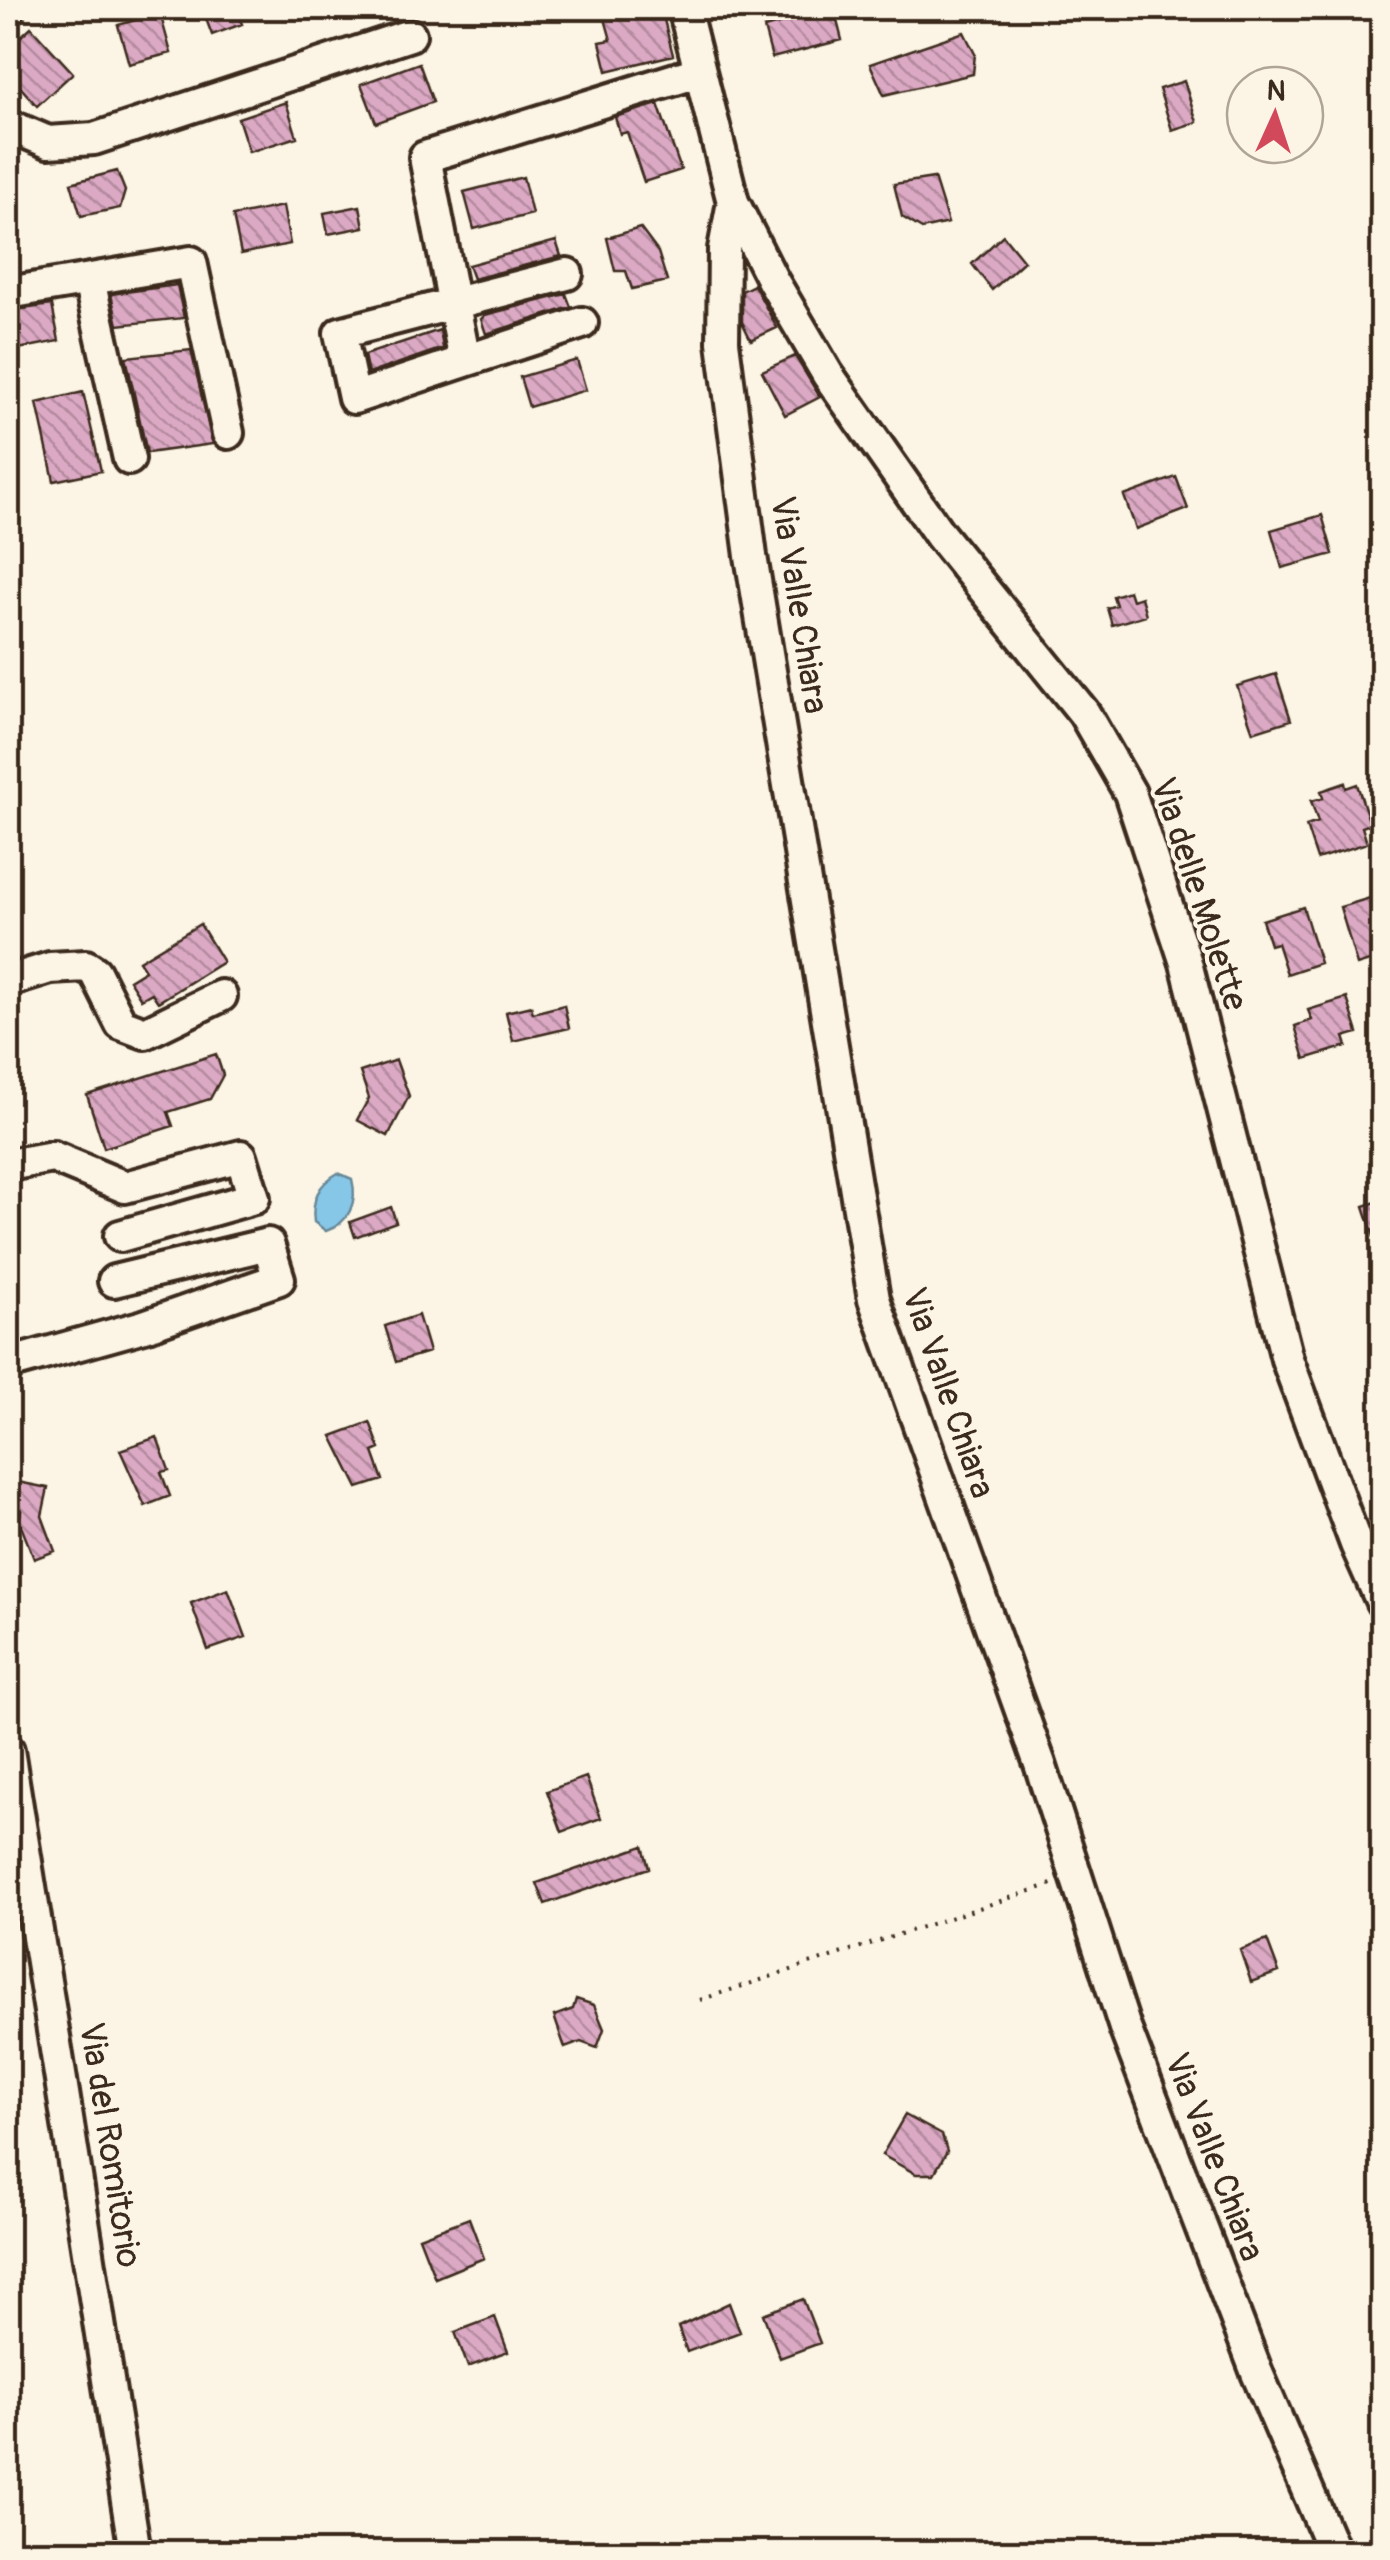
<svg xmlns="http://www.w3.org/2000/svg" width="1390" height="2560" font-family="Pangolin,sans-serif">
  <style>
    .water { fill: #86c6e7; stroke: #688897; stroke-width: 2.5 }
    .building { fill: url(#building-back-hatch); stroke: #3b2a1e; stroke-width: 2.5 }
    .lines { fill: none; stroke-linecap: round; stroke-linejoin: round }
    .minor-casing { stroke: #3b2a1e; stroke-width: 38 }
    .path { stroke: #3b2a1e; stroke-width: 4; stroke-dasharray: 2.5 8; stroke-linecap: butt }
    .minor { stroke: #fcf5e5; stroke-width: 30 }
    .labels { text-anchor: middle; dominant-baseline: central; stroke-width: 8; stroke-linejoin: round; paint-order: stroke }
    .street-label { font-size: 35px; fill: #3b2a1e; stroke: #fcf5e5 }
  </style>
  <defs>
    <pattern id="building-back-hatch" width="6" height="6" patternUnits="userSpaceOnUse" patternTransform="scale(2.5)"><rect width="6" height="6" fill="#dca9c4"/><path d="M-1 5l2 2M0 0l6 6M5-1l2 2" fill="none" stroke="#b48a9f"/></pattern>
  </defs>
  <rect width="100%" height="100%" fill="#fcf5e5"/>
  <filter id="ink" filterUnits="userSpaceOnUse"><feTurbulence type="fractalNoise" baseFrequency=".01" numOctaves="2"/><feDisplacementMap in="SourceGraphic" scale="20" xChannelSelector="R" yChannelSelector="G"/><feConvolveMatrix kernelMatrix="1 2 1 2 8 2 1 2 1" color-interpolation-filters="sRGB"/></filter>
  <g filter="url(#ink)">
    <path class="water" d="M 338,1173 L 352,1179 C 358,1203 349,1223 326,1231 L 314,1222 C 311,1200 318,1184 338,1173 Z"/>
    <path class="building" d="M 202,8 L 236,8 L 242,24 L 212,35 Z
      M 602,8 L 661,8 L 673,55 L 607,71 L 600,42 L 611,40 Z
      M 834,9 L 842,40 L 772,58 L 764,28 Z
      M 160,13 L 171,53 L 129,64 L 118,25 Z
      M 31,27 L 73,73 L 37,106 L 8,73 L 8,48 Z
      M 964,32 L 975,54 L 973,74 L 884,95 L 870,64 Z
      M 419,63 L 433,102 L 376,123 L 361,84 Z
      M 1184,81 L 1197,122 L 1172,130 L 1159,89 Z
      M 286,102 L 297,137 L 249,152 L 238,118 Z
      M 658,104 L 681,170 L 644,182 L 627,132 L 620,134 L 615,117 Z
      M 117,171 L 125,191 L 120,208 L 81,216 L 71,183 Z
      M 523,177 L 532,214 L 474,229 L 464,192 Z
      M 934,178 L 948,223 L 922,229 L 902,217 L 894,184 Z
      M 283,206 L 290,244 L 241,254 L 233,216 Z
      M 360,206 L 364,227 L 328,234 L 324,213 Z
      M 640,228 L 658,252 L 667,281 L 632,289 L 626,271 L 615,271 L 607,238 Z
      M 1003,235 L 1024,261 L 992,290 L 972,264 Z
      M 556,241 L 561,256 L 473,279 L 468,265 Z
      M 177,285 L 184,318 L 118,325 L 111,294 Z
      M 754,285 L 777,328 L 751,340 L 742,322 L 742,291 Z
      M 566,294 L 571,307 L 486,334 L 481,319 L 485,315 Z
      M 52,305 L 59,341 L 8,351 L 8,311 Z
      M 440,330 L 443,348 L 368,374 L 364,355 Z
      M 191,350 L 213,444 L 147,453 L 126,357 Z
      M 795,356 L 820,397 L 785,415 L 762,371 Z
      M 577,360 L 586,390 L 529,407 L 520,377 Z
      M 83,392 L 101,471 L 54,481 L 37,403 Z
      M 1176,477 L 1188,509 L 1136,529 L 1124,496 Z
      M 1322,515 L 1333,554 L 1282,568 L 1271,530 Z
      M 1129,591 L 1132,600 L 1141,597 L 1146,615 L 1112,625 L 1107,608 L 1116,605 L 1113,596 Z
      M 1276,674 L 1291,720 L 1253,732 L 1237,686 Z
      M 1345,783 L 1346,788 L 1357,784 L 1370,824 L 1362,827 L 1367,843 L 1317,859 L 1306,826 L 1318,822 L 1311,801 L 1323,798 L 1321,791 Z
      M 1380,895 L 1382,957 L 1357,965 L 1340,907 Z
      M 1303,907 L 1320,963 L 1287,974 L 1277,943 L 1270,945 L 1262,920 Z
      M 200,924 L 223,962 L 158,1002 L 152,993 L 141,999 L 129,980 L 145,970 L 139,961 Z
      M 1347,998 L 1358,1033 L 1344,1037 L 1347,1046 L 1305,1059 L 1295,1026 L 1312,1020 L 1308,1010 Z
      M 564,1005 L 569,1028 L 513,1041 L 506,1012 L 531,1006 L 533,1013 Z
      M 216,1054 L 223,1075 L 210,1099 L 168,1112 L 173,1126 L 104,1148 L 87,1095 Z
      M 396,1060 L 409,1096 L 388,1136 L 357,1120 L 369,1098 L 360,1072 Z
      M 1382,1200 L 1382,1251 L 1379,1252 L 1364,1206 Z
      M 391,1207 L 396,1222 L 355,1237 L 350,1222 Z
      M 418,1315 L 429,1352 L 396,1362 L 385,1326 Z
      M 370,1422 L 380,1449 L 373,1452 L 383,1480 L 358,1488 L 332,1436 Z
      M 157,1437 L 169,1470 L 161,1472 L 170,1496 L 145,1506 L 120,1450 Z
      M 8,1480 L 48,1488 L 42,1516 L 55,1551 L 34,1559 L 19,1521 L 21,1511 L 8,1508 Z
      M 228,1589 L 246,1637 L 208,1650 L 191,1603 Z
      M 586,1777 L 601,1818 L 562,1832 L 547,1791 Z
      M 643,1846 L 649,1868 L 545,1904 L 537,1883 Z
      M 1267,1940 L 1279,1972 L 1251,1982 L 1240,1950 Z
      M 576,1999 L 594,2005 L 604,2029 L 597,2048 L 581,2042 L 565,2048 L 554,2016 L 573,2009 Z
      M 905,2115 L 942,2135 L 947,2151 L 934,2174 L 916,2174 L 882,2155 Z
      M 469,2218 L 484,2258 L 435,2278 L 419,2237 Z
      M 803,2299 L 820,2343 L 780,2358 L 763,2314 Z
      M 729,2303 L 740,2332 L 687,2352 L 678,2327 Z
      M 495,2317 L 508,2352 L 468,2367 L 455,2332 Z"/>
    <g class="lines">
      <defs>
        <path id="minor" d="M 684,8 L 733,202 L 773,281 L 828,375 L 940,535 L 1084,713 L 1130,793 L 1186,963 L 1287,1359 L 1356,1544 L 1382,1602
          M 8,9 L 9,8
          M 8,125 L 48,142 L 94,139 L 410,35
          M 733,202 L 724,249 L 723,342 L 751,556 L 874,1299 L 1040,1764 L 1125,2028 L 1257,2373 L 1334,2552
          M 89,280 L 129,459
          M 8,293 L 191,262 L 228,433
          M 582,323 L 465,361 L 425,157 L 698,72
          M 465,361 L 354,398 L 340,333 L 567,274
          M 8,981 L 50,968 L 86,966 L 95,972 L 121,1024 L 145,1033 L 221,996
          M 8,1165 L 53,1157 L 125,1187 L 241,1156 L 254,1198 L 120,1236
          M 8,1364 L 144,1326 L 279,1279 L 268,1244 L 114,1281
          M 8,1750 C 51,2017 94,2285 135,2552"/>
      </defs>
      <use href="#minor" class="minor-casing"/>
      <path class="path" d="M 700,2000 L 1052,1884"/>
      <use href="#minor" class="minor"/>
    </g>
  </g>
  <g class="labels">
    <g class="street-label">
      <text transform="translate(799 605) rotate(81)">Via Valle Chiara</text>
      <text transform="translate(1199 894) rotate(72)">Via delle Molette</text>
      <text transform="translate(948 1393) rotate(71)">Via Valle Chiara</text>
      <text transform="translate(110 2145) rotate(81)">Via del Romitorio</text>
      <text transform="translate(1214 2157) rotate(69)">Via Valle Chiara</text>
    </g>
  </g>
  <rect width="1390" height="2560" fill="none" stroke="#fcf5e5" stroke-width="40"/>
  <rect x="20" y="20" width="1350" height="2520" fill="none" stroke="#3b2a1e" stroke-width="4" filter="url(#ink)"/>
  <g transform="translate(1275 115) rotate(3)"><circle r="48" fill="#fcf5e5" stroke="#afa495" stroke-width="2.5"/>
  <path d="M0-8L18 38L0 25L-18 38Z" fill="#d1495b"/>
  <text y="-15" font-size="28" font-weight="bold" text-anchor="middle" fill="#3b2a1e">N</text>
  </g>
</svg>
